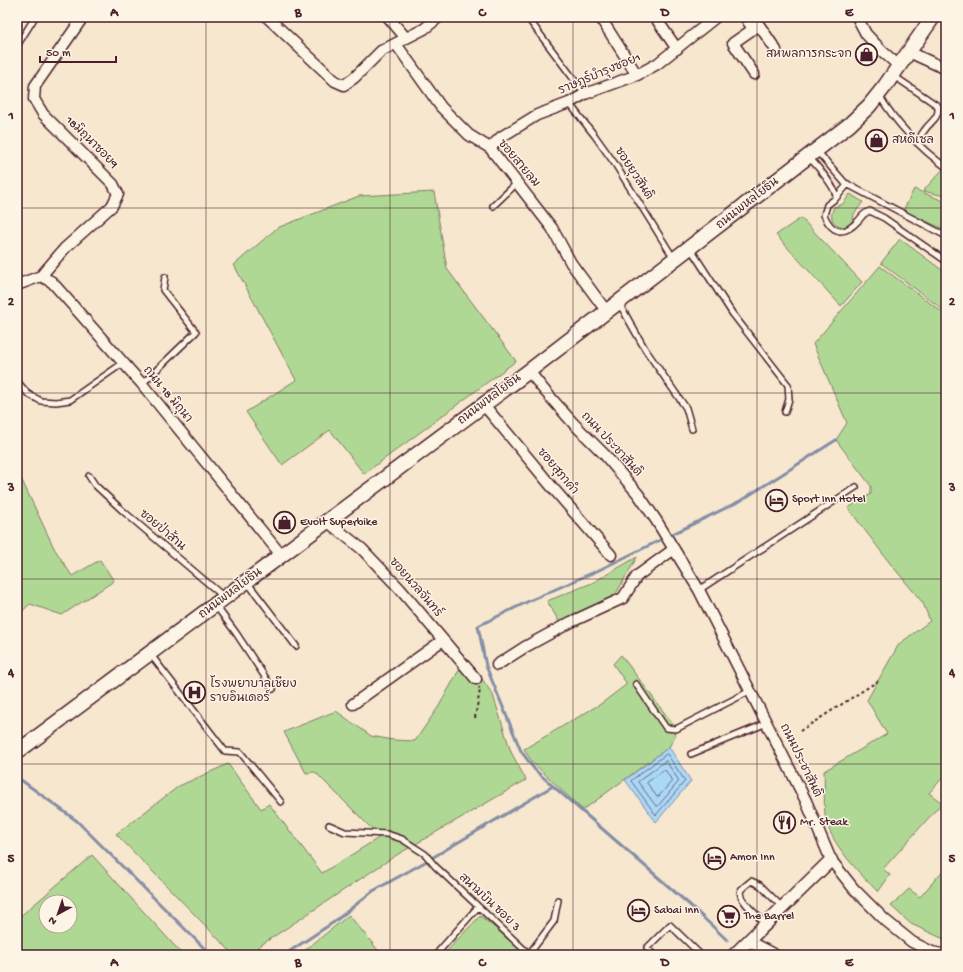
<svg xmlns="http://www.w3.org/2000/svg" width="963" height="972" font-family="'Gochi Hand','Playpen Sans Thai',sans-serif">
  <style>
    .green { fill: #b0d895; stroke: #7d7c60; fill-rule: evenodd }
    .water { fill: #aad8f7; stroke: #848ea5 }
    .lines { fill: none; stroke-linecap: round; stroke-linejoin: round }
    .shore { stroke: #70697d; stroke-width: 1 }
    .stream { stroke: #848ea5; stroke-width: 3 }
    .service-casing { stroke: #4a1f2b; stroke-width: 8 }
    .minor-casing { stroke: #4a1f2b; stroke-width: 13 }
    .tertiary-casing { stroke: #4a1f2b; stroke-width: 15 }
    .secondary-casing { stroke: #4a1f2b; stroke-width: 17 }
    .path { stroke: #4a1f2b; stroke-width: 2; stroke-dasharray: 3 3; stroke-linecap: butt }
    .service { stroke: #fcf5e5; stroke-width: 5 }
    .minor { stroke: #fcf5e5; stroke-width: 10 }
    .tertiary { stroke: #fcf5e5; stroke-width: 12 }
    .secondary { stroke: #fcf5e5; stroke-width: 14 }
    .grid { fill: none; stroke: #4a1f2b; stroke-width: 1; stroke-opacity: 0.55 }
    .labels { text-anchor: middle; dominant-baseline: central; stroke-width: 3; stroke-linejoin: round; paint-order: stroke }
    .poi-label { font-size: 12px; fill: #4a1f2b; stroke: #fcf5e5; text-anchor: start }
    .street-label { font-size: 12px; fill: #4a1f2b; stroke: #fcf5e5 }
    .neatline { fill: none; stroke: #4a1f2b; stroke-width: 1.5 }
    .grid-label { font-size: 13px; text-anchor: middle; font-weight: bold; fill: #4a1f2b }
  </style>
  <rect width="100%" height="100%" fill="#f7e7cf"/>
  <filter id="ink" filterUnits="userSpaceOnUse"><feTurbulence type="fractalNoise" baseFrequency=".025" numOctaves="2"/><feDisplacementMap in="SourceGraphic" scale="8" xChannelSelector="R" yChannelSelector="G"/><feConvolveMatrix kernelMatrix="1 2 1 2 8 2 1 2 1" color-interpolation-filters="sRGB"/></filter>
  <g filter="url(#ink)">
    <path class="green" d="M 944,168 L 946,169 L 946,194 L 944,196 L 923,191 Z
      M 914,189 L 946,202 L 946,230 L 903,211 Z
      M 434,192 L 447,269 L 516,361 L 364,474 L 330,430 L 282,465 L 246,412 L 296,380 L 234,265 L 277,228 L 359,196 Z
      M 850,194 L 863,202 L 854,214 L 853,220 L 847,227 C 834,227 828,219 834,207 L 843,204 Z
      M 801,218 L 862,282 L 841,306 L 776,235 Z
      M 900,239 L 946,273 L 946,312 L 881,263 Z
      M 880,266 L 946,315 L 946,774 L 929,793 L 942,803 L 883,869 L 890,875 L 878,892 C 861,875 831,844 826,820 C 823,807 825,785 824,771 L 887,734 L 867,700 L 899,644 L 930,621 L 923,603 L 889,562 L 848,508 L 871,494 L 871,486 L 836,440 L 847,423 L 813,344 Z
      M 17,470 L 54,548 L 72,576 L 100,560 L 114,581 L 62,615 L 30,604 L 17,616 Z
      M 637,557 L 614,597 L 560,623 L 547,601 L 592,583 Z
      M 621,655 L 672,723 L 675,736 L 669,747 L 583,810 L 532,762 L 524,749 L 602,703 L 627,684 L 613,664 Z
      M 474,667 L 493,695 L 511,752 L 526,780 L 395,856 L 246,955 L 234,955 L 116,834 L 179,786 L 228,764 L 261,809 L 269,804 L 322,873 L 380,837 L 315,772 L 306,773 L 284,732 L 336,711 L 371,736 L 393,740 L 415,741 L 439,706 L 459,670 Z
      M 92,855 L 183,955 L 17,955 L 17,919 ZM 46,902 L 70,902 L 70,926 L 46,926 Z
      M 946,867 L 946,940 L 911,924 L 891,906 L 909,889 L 920,897 Z
      M 349,915 L 382,955 L 299,955 Z
      M 480,916 L 529,954 L 528,955 L 443,955 Z"/>
    <path class="water" d="M 669,747 L 691,781 L 656,822 L 625,780 Z"/>
    <g class="lines">
      <path class="shore" d="M 667,754 L 685,781 L 656,815 L 631,781 Z
        M 666,761 L 679,781 L 658,806 L 656,806 L 638,782 Z
        M 664,770 L 666,771 L 672,781 L 659,796 L 657,797 L 647,783 Z"/>
      <path class="stream" d="M 21,780 L 77,821 L 211,955
        M 553,786 L 535,770 L 521,751 L 486,666 L 478,626 L 531,600 L 599,570 L 740,501 L 836,440
        M 284,955 L 334,922 L 373,891 L 425,862 L 553,786 L 691,906 L 727,940"/>
      <defs>
        <path id="service" d="M 527,17 L 585,94
          M 17,46 L 35,17
          M 894,76 L 938,106 C 939,120 931,120 924,131 C 921,134 920,139 917,143
          M 879,95 C 895,122 920,149 946,167
          M 569,103 L 595,136 L 615,164 L 673,257
          M 817,151 L 845,183 L 946,236
          M 809,157 C 816,165 837,188 836,198 L 827,205 L 824,215 C 832,233 843,237 858,221 C 862,217 863,213 870,211 L 884,218 L 946,261
          M 836,198 L 848,184
          M 493,206 L 517,183
          M 690,248 L 732,313 L 788,385 L 789,399 L 785,412
          M 619,303 L 645,349 L 686,408 L 692,429
          M 17,381 L 28,394 L 41,401 L 56,402 L 70,400 L 123,363
          M 142,384 L 196,332 L 163,290 L 165,277
          M 89,476 L 95,485 L 123,511 L 223,596
          M 247,582 L 296,646
          M 699,590 L 856,487
          M 216,606 L 236,633 L 273,689
          M 151,655 L 225,751 L 240,752 L 281,802
          M 636,684 L 666,728 L 676,729 L 750,691
          M 691,754 L 767,723
          M 329,825 L 345,832 L 387,834 L 402,839 L 425,854 L 435,866 L 530,955
          M 765,923 C 760,918 736,898 741,890 C 743,887 748,884 751,881 L 760,885 L 782,907
          M 439,951 L 478,907
          M 529,954 L 554,921 L 558,900
          M 654,955 L 647,948 L 670,925 L 701,955"/>
        <path id="minor" d="M 267,17 L 335,81 L 344,85 L 354,78 L 381,51 L 424,29 L 439,17
          M 388,17 L 406,38
          M 600,17 L 637,75
          M 655,17 L 677,49
          M 745,17 L 753,29
          M 857,17 L 866,34 L 882,51 L 899,66
          M 396,44 L 441,107 L 469,135 L 490,148 L 552,228 L 571,263 L 607,312
          M 909,52 L 946,69
          M 754,74 L 733,43 L 759,25 L 776,50
          M 490,148 L 501,137 L 537,115 L 569,103 L 585,94 L 637,75 L 657,64 L 716,17
          M 41,276 L 65,248 L 112,206 L 118,194 L 113,184 L 43,114 L 34,99 L 35,86 L 83,17
          M 17,285 L 41,276 L 52,282 L 142,384 L 282,556
          M 529,371 L 544,390 L 573,423 L 604,454 L 638,494 L 656,520 L 699,590 L 806,801 L 831,860 L 854,889 L 885,920 L 912,942 L 932,952 L 946,955
          M 484,405 L 552,487 L 611,555
          M 328,522 L 362,549 L 400,589 L 476,679
          M 497,665 L 525,647 L 571,622 L 623,598 L 637,576 L 674,549
          M 353,704 L 443,640
          M 748,941 L 775,955"/>
        <path id="tertiary" d="M 734,955 L 831,860"/>
        <path id="secondary" d="M 17,752 L 529,371 L 849,125 L 869,106 L 885,86 L 933,17"/>
      </defs>
      <use href="#service" class="service-casing"/>
      <use href="#minor" class="minor-casing"/>
      <use href="#tertiary" class="tertiary-casing"/>
      <use href="#secondary" class="secondary-casing"/>
      <path class="path" d="M 475,718 L 480,690 L 479,687
        M 800,731 L 878,681"/>
      <use href="#service" class="service"/>
      <use href="#minor" class="minor"/>
      <use href="#tertiary" class="tertiary"/>
      <use href="#secondary" class="secondary"/>
    </g>
  </g>
  <path class="grid" d="M 206,17 L 206,955M 390,17 L 390,955M 573,17 L 573,955M 757,17 L 757,955M 17,208 L 946,208M 17,393 L 946,393M 17,579 L 946,579M 17,764 L 946,764"/>
  <defs>
    <symbol id="shop-ring" viewBox="-11 -11 22 22"><circle r="9.5" fill="#fcf5e5" stroke="#4a1f2b" stroke-width="1.5"/><path d="M-5-2.5h2.3a2.7 3.5 0 0 1 5.4 0H5L5.5 6h-11ZM-1.5-2.5h3a1.5 2.3 0 0 0-3 0Z" fill="#4a1f2b"/></symbol>
    <symbol id="hotel-ring" viewBox="-11 -11 22 22"><circle r="9.5" fill="#fcf5e5" stroke="#4a1f2b" stroke-width="1.5"/><path d="M-6-4.5h1.5V1H6V5H4.5V3h-9V5H-6ZM-4 0a1.8 1.8 0 1 1 3.6 0ZM.5 0V-2.5h3Q6-2.5 6 0Z" fill="#4a1f2b"/></symbol>
    <symbol id="hospital-ring" viewBox="-11 -11 22 22"><circle r="9.5" fill="#fcf5e5" stroke="#4a1f2b" stroke-width="1.5"/><path d="M-5-5h3v3.5h4V-5h3V5h-3V1.5h-4V5h-3Z" fill="#4a1f2b"/></symbol>
    <symbol id="restaurant-ring" viewBox="-11 -11 22 22"><circle r="9.5" fill="#fcf5e5" stroke="#4a1f2b" stroke-width="1.5"/><path d="M-5-6h1v4h1v-4h1v4h1v-4h1v5L-1.5 .5V6h-2V.5L-5-1ZM5-6V6H3V1.5H1.5Q1.5-4 5-6Z" fill="#4a1f2b"/></symbol>
    <symbol id="supermarket-ring" viewBox="-11 -11 22 22"><circle r="9.5" fill="#fcf5e5" stroke="#4a1f2b" stroke-width="1.5"/><path d="M-6-5.5h2.5l.6 2H6L4.5 2H-2.5L-4.4-4H-6ZM-1.5 3.2a1.3 1.3 0 1 0 .1 0ZM3 3.2a1.3 1.3 0 1 0 .1 0Z" fill="#4a1f2b"/></symbol>
  </defs>
  <g fill-rule="evenodd">
    <use href="#shop-ring" x="854" y="42" width="25" height="25"/>
    <use href="#shop-ring" x="864" y="128" width="25" height="25"/>
    <use href="#hotel-ring" x="764" y="488" width="25" height="25"/>
    <use href="#shop-ring" x="272" y="510" width="25" height="25"/>
    <use href="#hospital-ring" x="182" y="680" width="25" height="25"/>
    <use href="#restaurant-ring" x="772" y="810" width="25" height="25"/>
    <use href="#hotel-ring" x="702" y="846" width="25" height="25"/>
    <use href="#hotel-ring" x="626" y="898" width="25" height="25"/>
    <use href="#supermarket-ring" x="716" y="904" width="25" height="25"/>
  </g>
  <g class="labels">
    <g class="poi-label">
      <text x="852" y="55" text-anchor="end">สหพลการกระจก</text>
      <text x="892" y="141">สหดีเซล</text>
      <text x="792" y="500">Sport Inn Hotel</text>
      <text x="300" y="523">Evolt Superbike</text>
      <text x="210" y="685">โรงพยาบาลเชียง<tspan x="210" dy="14">รายอินเดอร์</tspan></text>
      <text x="800" y="823">Mr. Steak</text>
      <text x="730" y="858">Amon Inn</text>
      <text x="654" y="911">Sabai Inn</text>
      <text x="744" y="917">The Barrel</text>
    </g>
    <g class="street-label">
      <text transform="translate(600 75) rotate(-23)">ราษฎร์บำรุงซอย1</text>
      <text transform="translate(91 143) rotate(45)">18มิถุนาซอย9</text>
      <text transform="translate(518 164) rotate(50)">ซอยสายลม</text>
      <text transform="translate(633 174) rotate(57)">ซอยยุวสันติ</text>
      <text transform="translate(748 204) rotate(-38)">ถนนพหลโยธิน</text>
      <text transform="translate(167 395) rotate(50)">ถนน 18 มิถุนา</text>
      <text transform="translate(490 400) rotate(-37)">ถนนพหลโยธิน</text>
      <text transform="translate(611 445) rotate(47)">ถนน ประชาสันติ</text>
      <text transform="translate(557 472) rotate(50)">ซอยสุภาคำ</text>
      <text transform="translate(162 531) rotate(40)">ซอยป่าส้าน</text>
      <text transform="translate(415 588) rotate(49)">ซอยนวลจันทร์</text>
      <text transform="translate(231 594) rotate(-37)">ถนนพหลโยธิน</text>
      <text transform="translate(800 761) rotate(64)">ถนนประชาสันติ</text>
      <text transform="translate(489 903) rotate(43)">สนามบิน ซอย 3</text>
    </g>
  </g>
  <rect width="963" height="972" fill="none" stroke="#fcf5e5" stroke-width="44"/>
  <g transform="translate(58 914) rotate(220)"><circle r="19" fill="#fcf5e5" stroke="#b59f9b"/>
  <path d="M0-3L7 15L0 10L-7 15Z" fill="#4a1f2b"/>
  <text y="-6" font-size="11" font-weight="bold" text-anchor="middle" fill="#4a1f2b">N</text>
  </g>
  <path d="M40 56v6h76v-6" fill="none" stroke="#4a1f2b" stroke-width="2"/>
  <text x="46" y="56" font-size="12" fill="#4a1f2b" stroke="#fcf5e5" stroke-width="3" paint-order="stroke">50 m</text>
  <rect x="22" y="22" width="919" height="928" class="neatline"/>
  <g class="grid-label">
    <text x="114" y="16">A</text>
    <text x="298" y="16">B</text>
    <text x="482" y="16">C</text>
    <text x="665" y="16">D</text>
    <text x="849" y="16">E</text>
    <text x="11" y="119">1</text>
    <text x="952" y="119">1</text>
    <text x="11" y="305">2</text>
    <text x="952" y="305">2</text>
    <text x="11" y="491">3</text>
    <text x="952" y="491">3</text>
    <text x="11" y="676">4</text>
    <text x="952" y="676">4</text>
    <text x="11" y="862">5</text>
    <text x="952" y="862">5</text>
    <text x="114" y="966">A</text>
    <text x="298" y="966">B</text>
    <text x="482" y="966">C</text>
    <text x="665" y="966">D</text>
    <text x="849" y="966">E</text>
  </g>
</svg>
